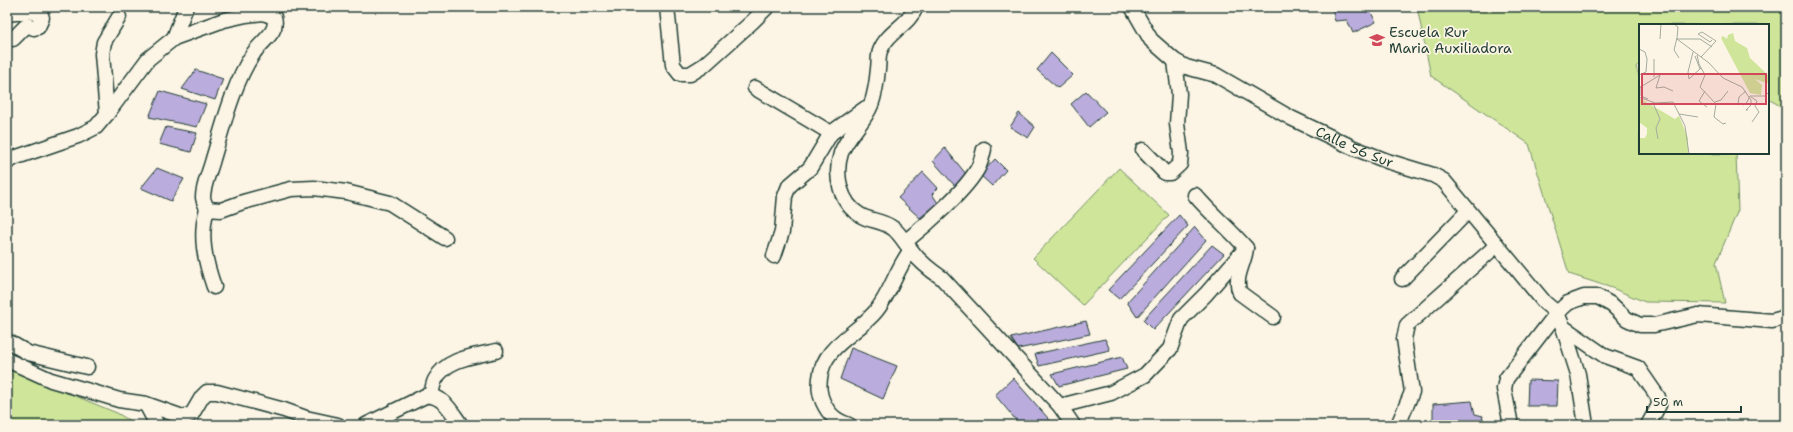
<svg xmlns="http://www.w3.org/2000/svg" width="1793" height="432" font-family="'Shantell Sans',sans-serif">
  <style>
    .green { fill: #cee59a; stroke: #769167 }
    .building { fill: #baacdc; stroke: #1f3d34 }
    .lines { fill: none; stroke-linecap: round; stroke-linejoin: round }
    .minor-casing { stroke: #1f3d34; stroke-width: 17 }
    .minor { stroke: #fcf5e5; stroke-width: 14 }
    .labels { text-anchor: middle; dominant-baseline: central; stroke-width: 3.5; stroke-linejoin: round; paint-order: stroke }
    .poi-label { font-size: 14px; fill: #1f3d34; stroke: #fcf5e5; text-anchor: start }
    .street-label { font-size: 14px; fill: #1f3d34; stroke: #fcf5e5 }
    .inset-road { fill: none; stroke: #a4ab9e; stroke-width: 1 }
    .view { fill: #d1495b; fill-opacity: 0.15; stroke: #d1495b; stroke-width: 2 }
    .inset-edge { fill: none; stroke: #1f3d34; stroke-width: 2 }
  </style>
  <rect width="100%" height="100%" fill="#fcf5e5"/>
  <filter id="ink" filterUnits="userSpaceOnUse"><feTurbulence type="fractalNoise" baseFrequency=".025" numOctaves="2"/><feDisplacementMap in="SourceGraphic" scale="8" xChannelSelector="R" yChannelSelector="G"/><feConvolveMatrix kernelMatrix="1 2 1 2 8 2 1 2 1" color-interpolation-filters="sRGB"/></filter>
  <g filter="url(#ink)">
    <path class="green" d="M 1417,7 L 1786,7 L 1786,109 L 1768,99 L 1768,25 L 1640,25 L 1640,63 L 1636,67 L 1640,78 L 1640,153 L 1736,154 L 1738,210 L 1716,263 L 1725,303 L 1645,302 L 1612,288 L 1569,274 L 1529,144 L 1431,76 Z
      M 1119,168 L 1169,215 L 1083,305 L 1033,258 Z
      M 7,368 L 117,413 L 137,425 L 7,425 Z"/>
    <path class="building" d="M 1332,7 L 1368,7 L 1376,22 L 1353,33 L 1347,20 L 1335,21 Z
      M 1051,53 L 1073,75 L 1058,88 L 1037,70 Z
      M 196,70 L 223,79 L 215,100 L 182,89 Z
      M 160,91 L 206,104 L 197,127 L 149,117 Z
      M 1086,91 L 1106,112 L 1089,127 L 1071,104 Z
      M 1019,113 L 1035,127 L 1028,138 L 1010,127 Z
      M 166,127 L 197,133 L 191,152 L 159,144 Z
      M 945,148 L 966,174 L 955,186 L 933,161 Z
      M 995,159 L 1006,170 L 992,186 L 980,175 Z
      M 157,168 L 184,179 L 171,201 L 141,188 Z
      M 923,172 L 938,188 L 932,194 L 938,203 L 920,218 L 898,198 Z
      M 1179,215 L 1188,226 L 1119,299 L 1108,290 Z
      M 1195,227 L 1206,240 L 1137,317 L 1127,302 Z
      M 1212,245 L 1224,254 L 1153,330 L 1143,320 Z
      M 1086,321 L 1090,334 L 1018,349 L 1011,338 Z
      M 1105,339 L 1110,350 L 1039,366 L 1035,354 Z
      M 851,348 L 897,366 L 883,399 L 840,379 Z
      M 1122,357 L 1127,369 L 1059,386 L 1052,374 Z
      M 1013,378 L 1054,425 L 1020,425 L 995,395 Z
      M 1528,380 L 1558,381 L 1557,406 L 1527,406 Z
      M 1472,401 L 1475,414 L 1483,416 L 1481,425 L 1433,425 L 1433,404 Z"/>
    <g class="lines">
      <defs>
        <g id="minor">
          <path d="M 667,7 L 673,65 L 680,74 L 690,74 L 703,66 L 752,22 L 767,7"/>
          <path d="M 916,7 C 909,25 887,32 880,51 C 878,56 879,63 878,69 C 877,80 875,94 871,105 C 864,123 848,135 841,153 C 834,175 840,203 860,215 C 871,222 881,219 894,229 C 900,234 905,243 911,250 C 919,261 930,270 942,278 L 1060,406 L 1073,425"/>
          <path id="s1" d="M 1132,7 L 1151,40 L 1175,61 L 1186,67 L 1216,75 L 1291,118 L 1354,148 L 1387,161 L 1433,175 L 1444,181 L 1545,303 L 1557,313 L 1563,327 L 1578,374 L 1586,425"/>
          <path d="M 7,14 L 40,10"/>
          <path d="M 174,38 L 186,7"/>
          <path d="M 13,39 L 27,25 L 34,28 L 38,27 L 42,18 L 41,15 L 33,12"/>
          <path d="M 755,88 L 831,133"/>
          <path d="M 107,114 L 102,54 L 104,42 L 119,17"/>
          <path d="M 1143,150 L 1165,173 L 1170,173 L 1180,164 L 1181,153 L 1177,124 L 1179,94 L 1175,61"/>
          <path d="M 7,162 L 14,158 L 78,136 L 96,127 L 107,114 L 148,59 L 174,38 L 224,20 L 246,15 L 263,13 L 274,17 C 279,33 261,41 253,54 C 234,82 223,126 213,159 C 210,171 203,185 203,197 C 203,201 206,205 207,209 L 221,210 L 243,202 L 291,189 L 314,188 L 346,192 L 390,203 L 445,238"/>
          <path d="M 1195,195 C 1211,214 1230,229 1246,248 C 1245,263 1233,277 1240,293 L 1273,317"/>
          <path d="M 207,209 C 199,236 205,261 214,287"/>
          <path d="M 905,242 C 925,226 968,189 979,166 C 981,161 983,154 984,149"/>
          <path d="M 774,256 L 782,232 L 785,196 L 789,186 L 810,168 L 831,133 L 866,108"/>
          <path d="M 1402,279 L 1468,211"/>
          <path d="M 1563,327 L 1605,356 L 1638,368 L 1658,397 L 1659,405 L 1648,425"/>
          <path d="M 7,341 L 28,353 L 87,367"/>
          <path d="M 7,360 L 51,380 L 96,393 L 119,400 L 146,404 L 183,417 L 192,414 L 202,397 L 207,392 L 217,392 L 284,410 L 306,418 L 338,425"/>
          <path d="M 431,395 C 432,391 433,384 435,380 C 446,358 475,356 496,351"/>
          <path d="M 146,404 L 157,425"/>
          <path d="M 1060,406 L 1111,393 L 1145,375 L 1170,349 L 1181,319 L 1206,294 L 1246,248"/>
          <path d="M 366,425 L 425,396 C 443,394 452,413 461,425"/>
          <path d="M 849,425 C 836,421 829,415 823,402 C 819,393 819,387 820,378 C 823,346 857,334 876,311 C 891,293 896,269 911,250"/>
          <path d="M 1398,425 L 1412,392 L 1404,339 L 1407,325 L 1497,245"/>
          <path d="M 1511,425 L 1504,389 L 1506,379 L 1557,313 L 1568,303 L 1584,297 L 1598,297 L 1612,305 L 1627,319 L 1640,325 L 1654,325 L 1698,315 L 1772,321 L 1783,318 L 1786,315"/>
        </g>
      </defs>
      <use href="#minor" class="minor-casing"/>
      <use href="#minor" class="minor"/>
    </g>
  </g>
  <defs>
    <symbol id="school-bare" viewBox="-9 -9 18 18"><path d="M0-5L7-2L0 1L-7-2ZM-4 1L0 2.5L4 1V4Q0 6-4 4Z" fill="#d1495b" stroke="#fcf5e5" stroke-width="2.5" paint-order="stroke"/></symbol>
  </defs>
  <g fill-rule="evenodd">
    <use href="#school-bare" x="1366" y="29" width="22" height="22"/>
  </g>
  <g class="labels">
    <g class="poi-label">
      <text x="1389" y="32">Escuela Rur<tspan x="1389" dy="16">Maria Auxiliadora</tspan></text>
    </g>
    <g class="street-label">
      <text stroke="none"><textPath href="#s1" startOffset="270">Calle 56 Sur</textPath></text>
    </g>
  </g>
  <g transform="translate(1639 24)">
    <rect width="130" height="130" fill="#fcf5e5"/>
    <path d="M 94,9 L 96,17 L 108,24 L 111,34 L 130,52 L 130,60 L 116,55 L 123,61 L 122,71 L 111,69 L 82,14 L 84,12 L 88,15 L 89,11 ZM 0,74 L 36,95 L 40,92 L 49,114 L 49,130 L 0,130 L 1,114 L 6,114 L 8,110 L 8,104 L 0,98 Z" fill="#cee59a"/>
    <path class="inset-road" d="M 35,0 L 39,3 L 38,15 L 70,39 L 84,54 L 103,63 L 112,76 L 112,81 L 107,86 L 109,86M 59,10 L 63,8 L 77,17 L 62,33M 59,10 L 71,18 L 73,16M 38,14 L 35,26 L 40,34M 21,15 L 22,0M 39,15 L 61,15 L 73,23M 0,25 L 6,28 L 8,35 L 7,48 L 0,51M 54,28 L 49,48 L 50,55 L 62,44M 58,31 L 60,40 L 66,51 L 61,63 L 77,80 L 75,93 L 84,100 L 87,99M 56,32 L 61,45M 15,53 L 15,35M 2,62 L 2,72 L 9,75M 0,64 L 21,51 L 17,64 L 25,63 L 34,67M 66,67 L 60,77 L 68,83M 111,72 L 126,72 L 130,68M 0,73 L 16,79 L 34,78 L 46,102 L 50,130M 112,73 L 118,77 L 116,82 L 120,88 L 113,98M 76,78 L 82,76 L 89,67M 14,79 L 21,95 L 17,104 L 19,115M 99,80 L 100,73 L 107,67M 104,81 L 107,80 L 111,72M 40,90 L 59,93"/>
    <path class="view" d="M 3,50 L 127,50 L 127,80 L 3,80 Z"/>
    <rect width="130" height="130" class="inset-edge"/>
  </g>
  <rect width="1793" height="432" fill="none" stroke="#fcf5e5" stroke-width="24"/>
  <rect x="12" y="12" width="1769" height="408" fill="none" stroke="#1f3d34" stroke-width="1.5" filter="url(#ink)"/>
  <path d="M1647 406v6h94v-6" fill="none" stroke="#1f3d34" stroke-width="2"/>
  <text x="1653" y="406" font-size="12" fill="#1f3d34" stroke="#fcf5e5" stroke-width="3" paint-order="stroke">50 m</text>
</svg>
